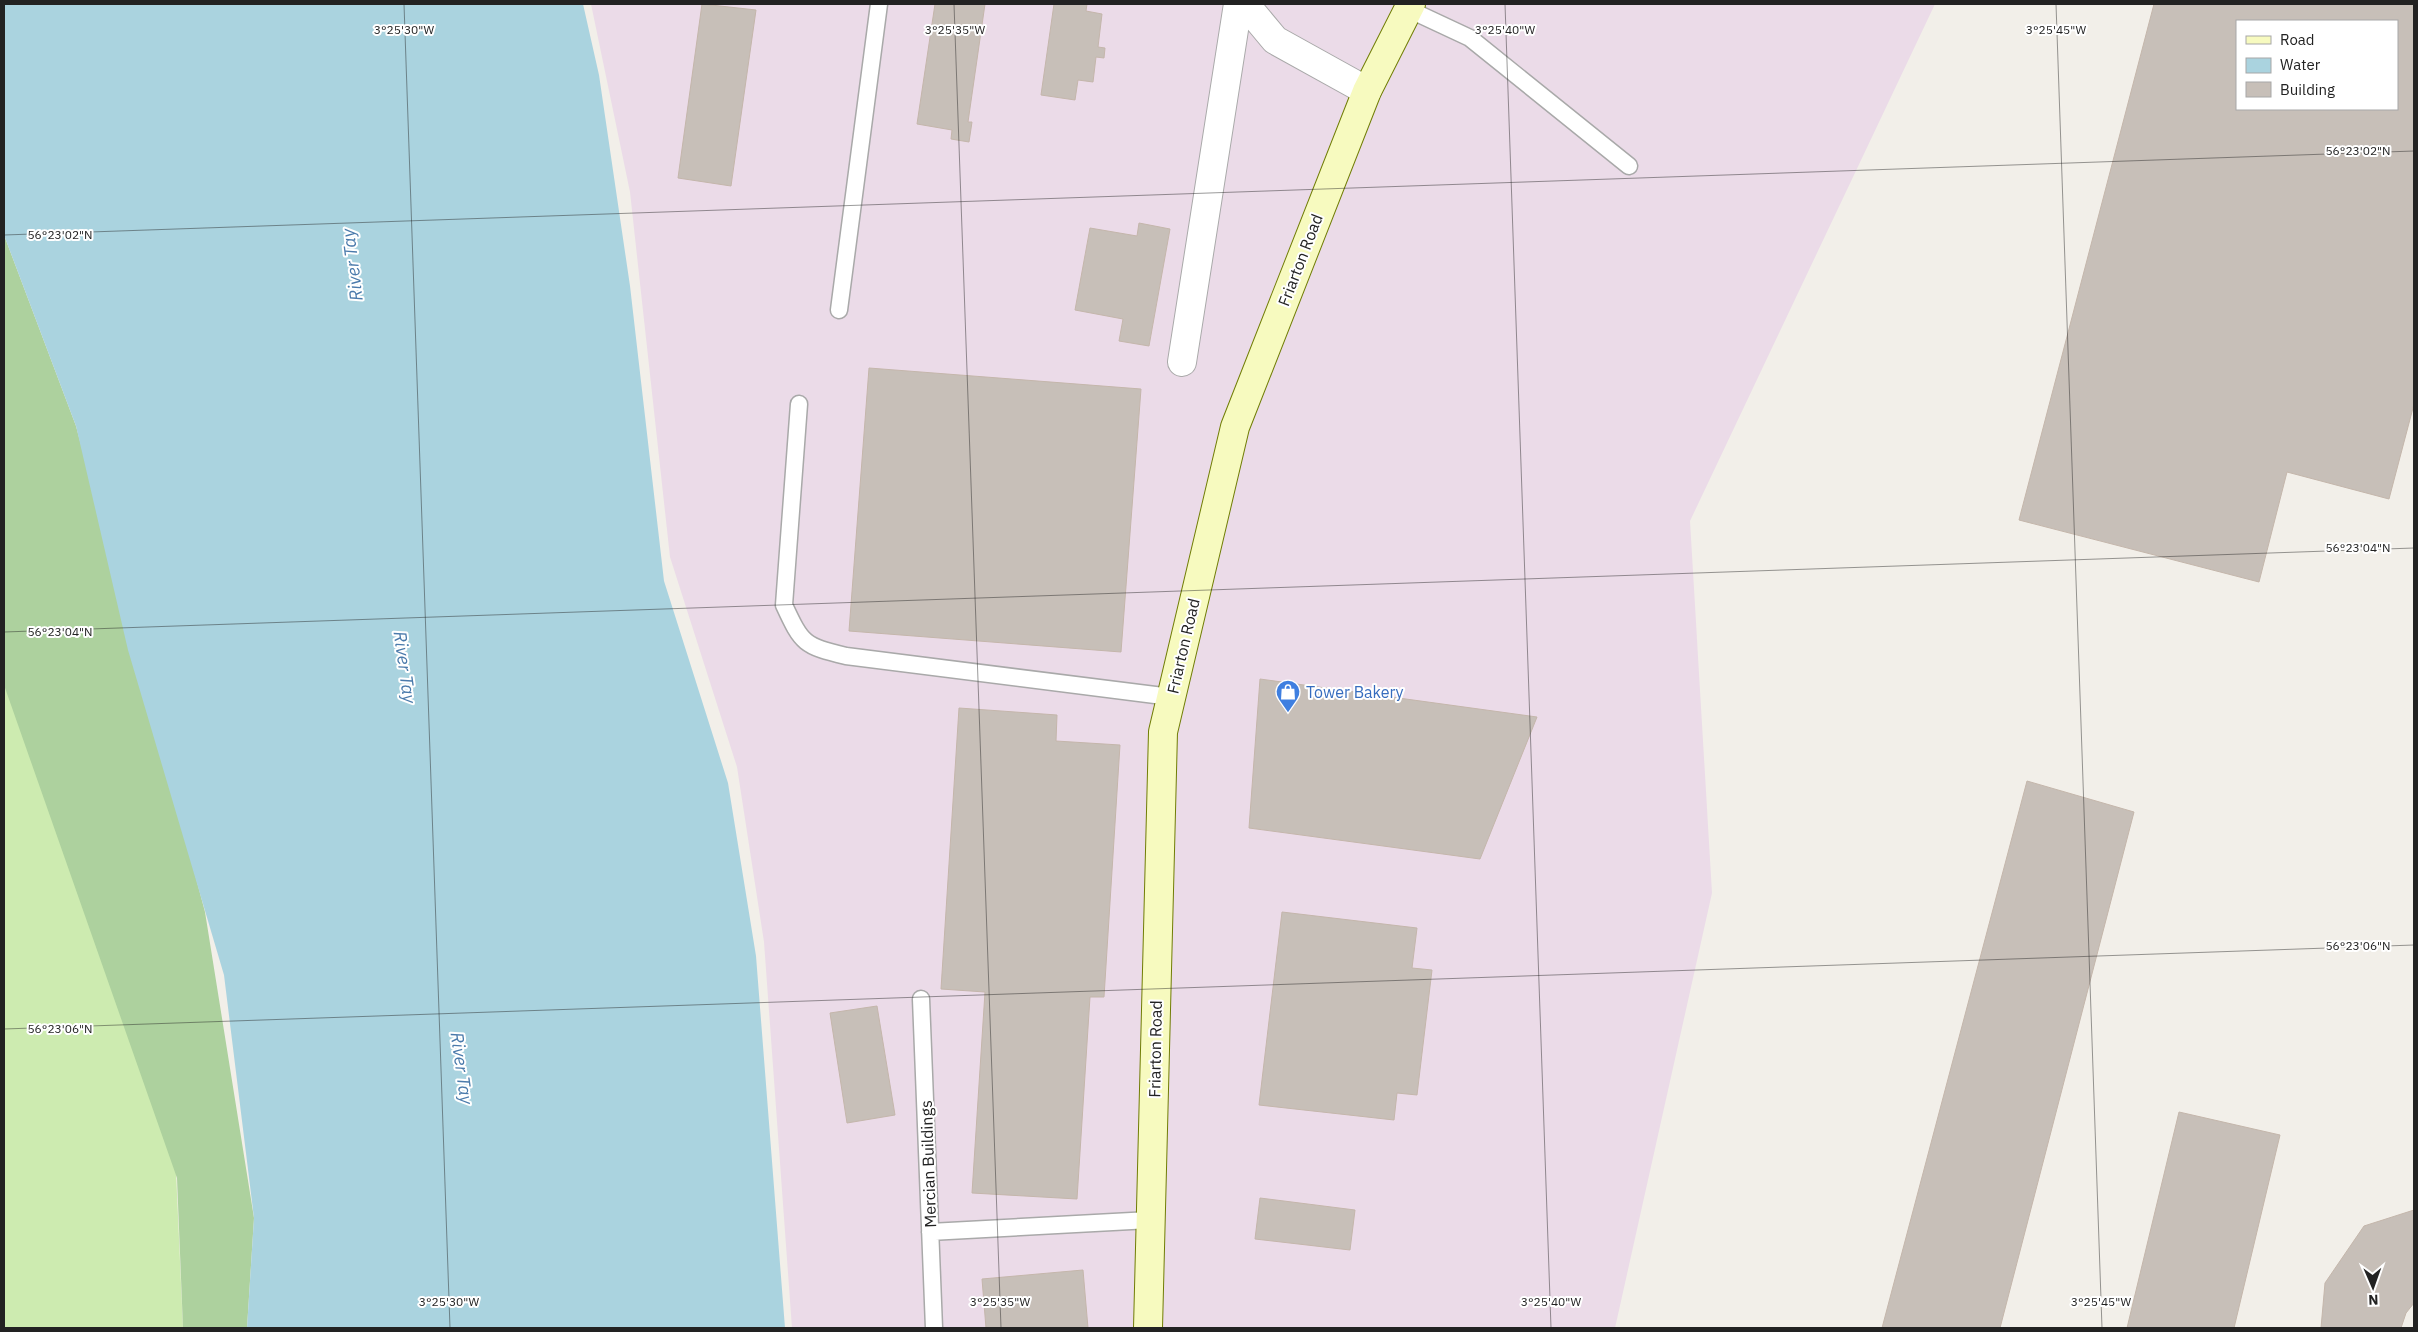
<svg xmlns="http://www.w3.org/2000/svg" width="2418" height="1332" font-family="'IBM Plex Sans',sans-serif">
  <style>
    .industrial { fill: #ebdbe8 }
    .grass { fill: #cdebb0 }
    .forest { fill: #add19e }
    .water { fill: #aad3df }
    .building { fill: #c7bfb8; stroke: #c4b6ab; fill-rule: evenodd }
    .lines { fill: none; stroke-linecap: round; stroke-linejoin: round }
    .lane-casing { stroke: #a9a9a9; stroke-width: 19 }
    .street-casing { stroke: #a9a9a9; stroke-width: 30 }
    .secondary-casing { stroke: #707d05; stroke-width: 30 }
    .lane { stroke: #fff; stroke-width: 16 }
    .street { stroke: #fff; stroke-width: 28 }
    .secondary { stroke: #f7fabf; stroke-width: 28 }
    .ticks { fill: none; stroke: #222; stroke-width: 1; stroke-opacity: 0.45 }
    .labels { text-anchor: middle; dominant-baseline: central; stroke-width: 4; stroke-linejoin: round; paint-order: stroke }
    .street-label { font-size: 16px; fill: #222; stroke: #fff }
    .shop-label { font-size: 16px; fill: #366cbe; stroke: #fff; text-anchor: start }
    .water-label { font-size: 18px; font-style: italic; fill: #4a7aab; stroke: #fff }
    .ticks-label { font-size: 12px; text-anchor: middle; fill: #222; stroke: #fff; stroke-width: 4; stroke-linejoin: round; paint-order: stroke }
  </style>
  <rect width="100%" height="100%" fill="#f2efe9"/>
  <path class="industrial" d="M 591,4 L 1935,4 L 1690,521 L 1712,893 L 1615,1328 L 792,1328 L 764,942 L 737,767 L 670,557 L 630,192 Z"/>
  <path class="grass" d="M 4,528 L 164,904 L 183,1328 L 4,1328 Z"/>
  <path class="forest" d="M 4,235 L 76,426 L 205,912 L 254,1218 L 247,1328 L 183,1328 L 177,1178 L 4,685 Z"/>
  <path class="water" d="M 4,4 L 583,4 L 599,75 L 630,286 L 664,581 L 728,783 L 756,956 L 785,1328 L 247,1328 L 254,1218 L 224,975 L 128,650 L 76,426 L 4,235 Z"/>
  <path class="building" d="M 702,4 L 756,10 L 731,186 L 678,178 Z
    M 935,4 L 985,4 L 968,122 L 972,122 L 969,142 L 951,139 L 952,130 L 917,124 Z
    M 1054,4 L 1087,4 L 1086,11 L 1102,14 L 1098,47 L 1105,48 L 1104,58 L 1096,57 L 1093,82 L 1078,80 L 1075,100 L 1041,95 Z
    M 2154,4 L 2414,4 L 2414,404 L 2389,499 L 2287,472 L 2259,582 L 2019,520 ZM 2237,21 L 2397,21 L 2397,109 L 2237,109 Z
    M 1139,223 L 1170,229 L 1149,346 L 1119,341 L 1123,319 L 1075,310 L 1090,228 L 1137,236 Z
    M 869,368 L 1141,389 L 1121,652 L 849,631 Z
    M 1260,679 L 1537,717 L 1480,859 L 1249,828 Z
    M 959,708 L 1057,715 L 1056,741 L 1120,745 L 1104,997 L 1090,997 L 1077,1199 L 972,1193 L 985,992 L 941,989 Z
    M 2027,781 L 2134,812 L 2000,1328 L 1882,1328 Z
    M 1282,912 L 1417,928 L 1412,968 L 1432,970 L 1417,1095 L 1397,1093 L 1394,1120 L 1259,1105 Z
    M 877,1006 L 895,1115 L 847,1123 L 830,1013 Z
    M 2179,1112 L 2280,1135 L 2234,1328 L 2127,1328 Z
    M 1260,1198 L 1355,1210 L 1350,1250 L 1255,1239 Z
    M 2414,1210 L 2414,1303 L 2406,1313 L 2401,1328 L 2321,1328 L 2325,1283 L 2364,1226 Z
    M 1083,1270 L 1088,1328 L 986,1328 L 982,1279 Z"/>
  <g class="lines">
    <defs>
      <path id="lane" d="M 1408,9 L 1470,38 L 1629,166
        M 839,310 L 879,4
        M 799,404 L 784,605 C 802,644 804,646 846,656 L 1171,697
        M 921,999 L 934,1328
        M 930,1232 L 1150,1220"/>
      <path id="street" d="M 1245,4 L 1275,40 L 1367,91
        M 1182,362 L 1238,4"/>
      <path id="secondary" d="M 1148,1328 L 1163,732 L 1235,427 L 1367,91 L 1411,4"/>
    </defs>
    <use href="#lane" class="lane-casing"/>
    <use href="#street" class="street-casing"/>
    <use href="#secondary" class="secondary-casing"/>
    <use href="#lane" class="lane"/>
    <use href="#street" class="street"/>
    <use href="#secondary" class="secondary"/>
  </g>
  <path class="ticks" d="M 404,4 L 450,1328M 954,4 L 1001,1328M 1505,4 L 1551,1328M 2056,4 L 2102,1328M 4,235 L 2414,151M 4,632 L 2414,548M 4,1029 L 2414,945"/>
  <defs>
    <symbol id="shop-pin" viewBox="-11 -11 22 30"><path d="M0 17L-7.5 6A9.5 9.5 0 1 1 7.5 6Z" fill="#3f7fe0" stroke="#fff"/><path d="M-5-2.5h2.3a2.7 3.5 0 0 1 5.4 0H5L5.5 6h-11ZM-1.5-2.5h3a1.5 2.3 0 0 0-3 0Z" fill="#fff"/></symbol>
  </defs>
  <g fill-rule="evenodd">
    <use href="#shop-pin" x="1274" y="678" width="28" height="38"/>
  </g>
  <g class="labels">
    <g class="street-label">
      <text transform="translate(1300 260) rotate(-69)">Friarton Road</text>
      <text transform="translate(1183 646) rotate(-77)">Friarton Road</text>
      <text transform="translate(1155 1049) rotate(-89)">Friarton Road</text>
      <text transform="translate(928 1164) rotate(-92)">Mercian Buildings</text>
    </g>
    <g class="shop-label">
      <text x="1306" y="692">Tower Bakery</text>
    </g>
    <g class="water-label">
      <text transform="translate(352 265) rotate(-97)">River Tay</text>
      <text transform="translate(405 667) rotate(82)">River Tay</text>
      <text transform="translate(462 1068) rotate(82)">River Tay</text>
    </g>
  </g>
  <g class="ticks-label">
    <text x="404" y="34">3°25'30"W</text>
    <text x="955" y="34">3°25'35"W</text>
    <text x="1505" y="34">3°25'40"W</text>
    <text x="2056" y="34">3°25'45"W</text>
    <text x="2358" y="155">56°23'02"N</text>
    <text x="60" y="239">56°23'02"N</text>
    <text x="2358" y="552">56°23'04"N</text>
    <text x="60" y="636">56°23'04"N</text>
    <text x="2358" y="950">56°23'06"N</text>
    <text x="60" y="1033">56°23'06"N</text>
    <text x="449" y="1306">3°25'30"W</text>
    <text x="1000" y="1306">3°25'35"W</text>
    <text x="1551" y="1306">3°25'40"W</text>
    <text x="2101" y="1306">3°25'45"W</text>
  </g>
  <rect width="2418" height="1332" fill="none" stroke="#222222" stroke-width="10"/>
  <rect x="2236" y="20" width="162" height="90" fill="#ffffff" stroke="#a7a7a7"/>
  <rect x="2246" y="36" width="25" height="8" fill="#f7fabf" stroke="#a7a7a7"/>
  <text x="2280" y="45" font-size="15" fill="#222222">Road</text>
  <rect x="2246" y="58" width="25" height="15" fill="#aad3df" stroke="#a7a7a7"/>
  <text x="2280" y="70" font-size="15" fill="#222222">Water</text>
  <rect x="2246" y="82" width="25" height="15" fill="#c7bfb8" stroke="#a7a7a7"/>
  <text x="2280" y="95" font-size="15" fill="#222222">Building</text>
  <g transform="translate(2373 1287) rotate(178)" stroke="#ffffff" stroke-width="4" paint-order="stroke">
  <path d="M0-4L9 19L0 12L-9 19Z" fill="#222222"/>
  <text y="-8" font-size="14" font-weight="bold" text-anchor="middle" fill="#222222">N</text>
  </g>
</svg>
